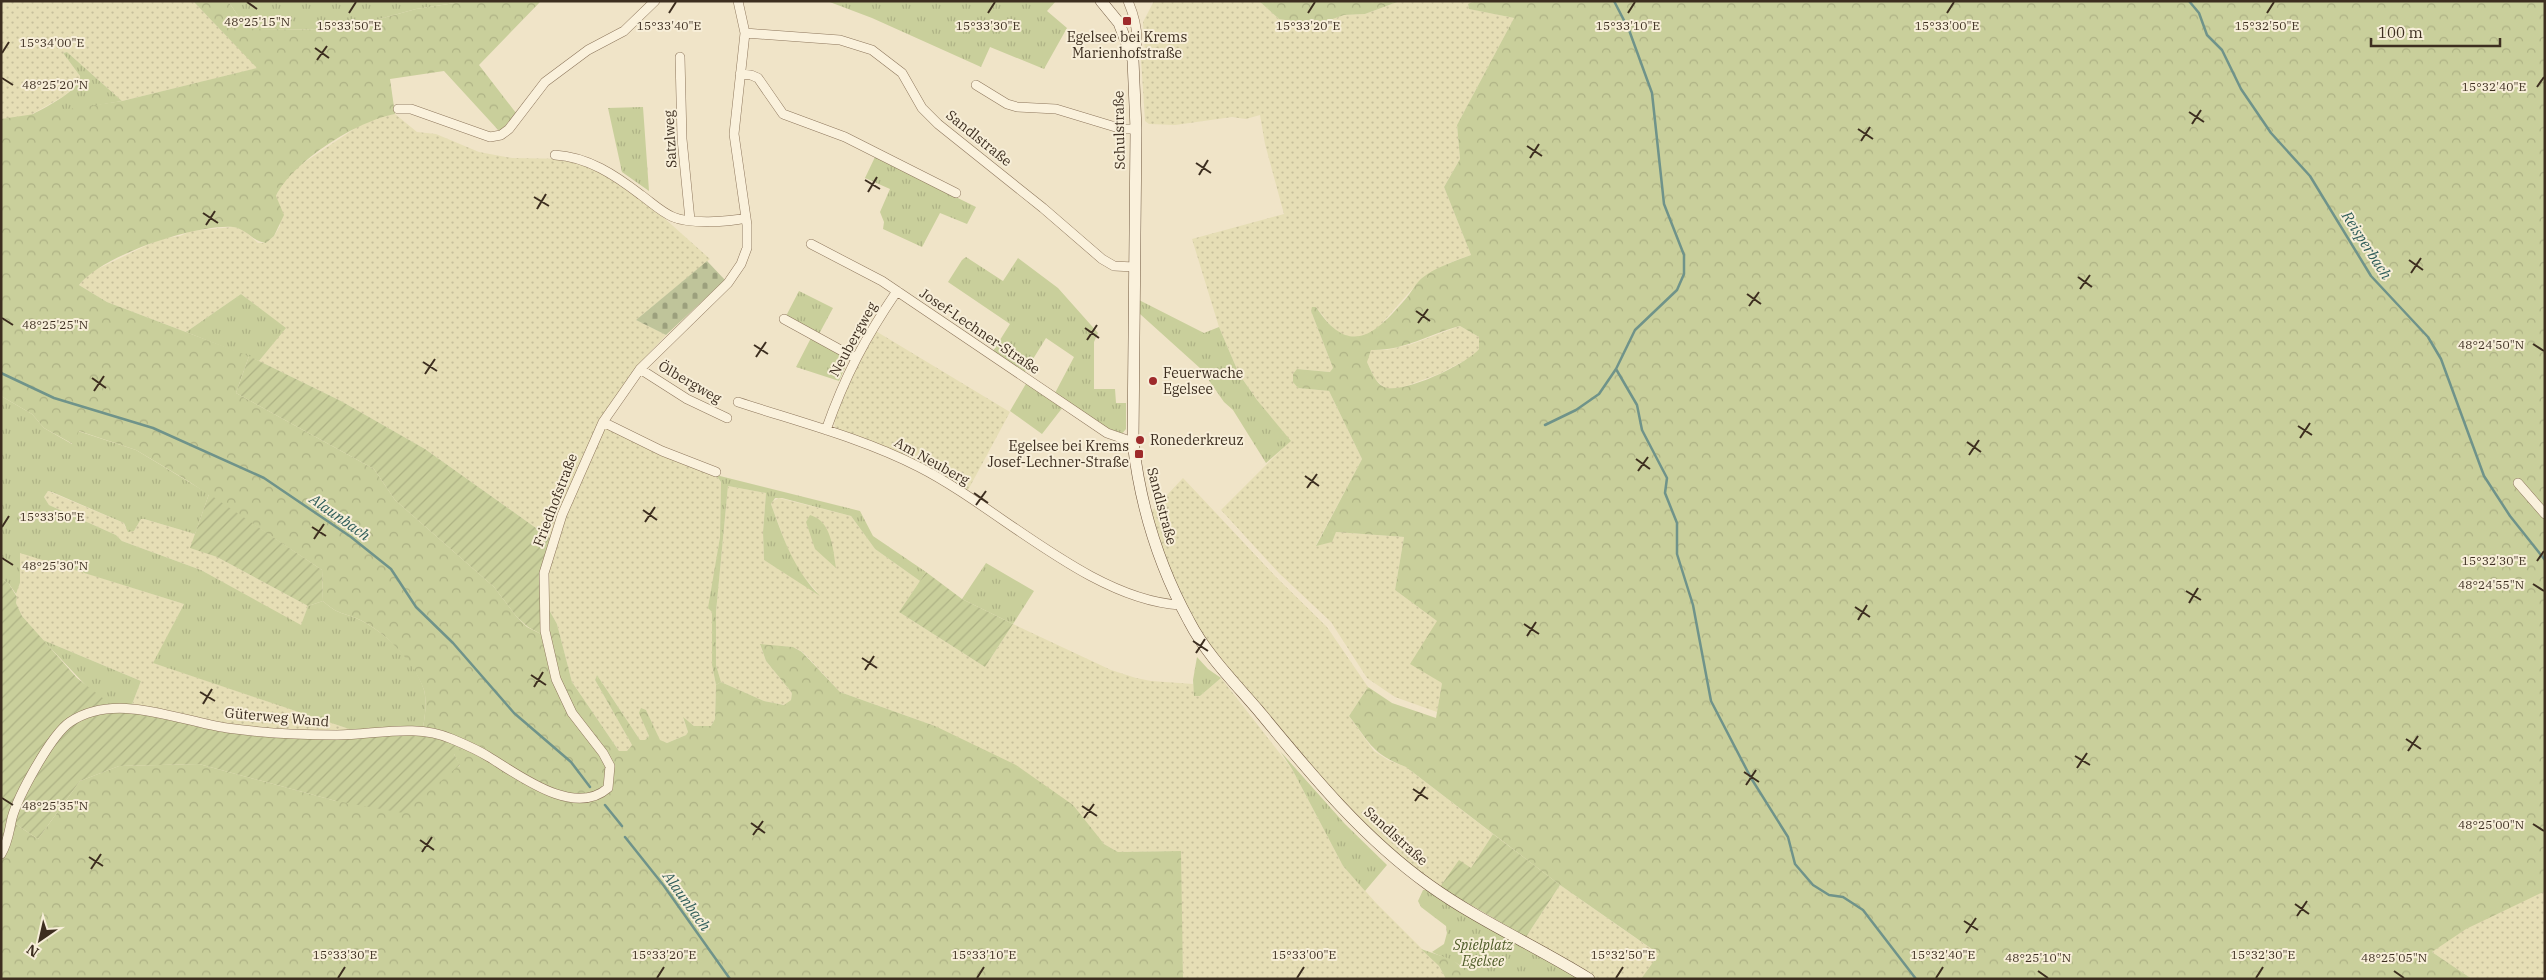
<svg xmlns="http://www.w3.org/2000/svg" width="2546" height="980" font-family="'IBM Plex Serif',serif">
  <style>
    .farmland { fill: url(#farmland-dots) }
    .grass { fill: url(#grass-tufts) }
    .forest { fill: url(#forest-crowns); fill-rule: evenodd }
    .cemetery { fill: url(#cemetery-stones) }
    .garden { fill: url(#garden-furrows) }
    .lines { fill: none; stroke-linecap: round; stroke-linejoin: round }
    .stream { stroke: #6f938a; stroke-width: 2.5 }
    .street-casing { stroke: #8d765c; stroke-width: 10 }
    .secondary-casing { stroke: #6f573f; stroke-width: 12 }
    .street { stroke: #faf1dc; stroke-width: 9 }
    .secondary { stroke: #faf1dc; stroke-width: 11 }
    .ticks { fill: none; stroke: #3d2e20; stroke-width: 2 }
    .poi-dot { fill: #9e2a2b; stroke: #f7eed8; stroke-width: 2 }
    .labels { text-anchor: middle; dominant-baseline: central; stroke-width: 4; stroke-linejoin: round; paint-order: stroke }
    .poi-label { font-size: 14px; fill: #3d2e20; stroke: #f7eed8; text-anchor: start }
    .street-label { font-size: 14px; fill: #3d2e20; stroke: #f7eed8 }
    .park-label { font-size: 14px; font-style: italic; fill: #4d5a26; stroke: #f7eed8 }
    .water-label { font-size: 15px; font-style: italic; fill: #2f5d5a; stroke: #f7eed8 }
    .ticks-label { font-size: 12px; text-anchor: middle; fill: #3d2e20; stroke: #f7eed8; stroke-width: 4; stroke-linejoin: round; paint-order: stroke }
  </style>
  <defs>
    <pattern id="farmland-dots" width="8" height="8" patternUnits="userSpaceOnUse" patternTransform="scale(1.25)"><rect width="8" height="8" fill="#e6deb5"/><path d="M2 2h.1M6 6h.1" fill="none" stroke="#c6bf9b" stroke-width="1.8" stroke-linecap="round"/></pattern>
    <pattern id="grass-tufts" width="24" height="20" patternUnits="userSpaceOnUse" patternTransform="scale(1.25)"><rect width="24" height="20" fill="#c9cf9b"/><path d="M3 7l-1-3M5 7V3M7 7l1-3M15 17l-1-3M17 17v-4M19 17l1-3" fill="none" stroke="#aeb285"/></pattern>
    <pattern id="forest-crowns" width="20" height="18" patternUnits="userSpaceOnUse" patternTransform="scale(1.25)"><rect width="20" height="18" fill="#c9cf9b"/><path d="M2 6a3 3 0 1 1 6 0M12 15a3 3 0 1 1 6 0" fill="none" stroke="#aeb285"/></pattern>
    <pattern id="cemetery-stones" width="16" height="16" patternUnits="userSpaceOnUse" patternTransform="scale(1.25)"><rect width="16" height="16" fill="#bfc49a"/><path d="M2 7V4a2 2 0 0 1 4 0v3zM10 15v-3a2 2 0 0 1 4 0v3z" fill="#9ca07d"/></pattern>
    <pattern id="garden-furrows" width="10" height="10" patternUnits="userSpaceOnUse" patternTransform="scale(1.25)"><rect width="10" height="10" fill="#c9cf9b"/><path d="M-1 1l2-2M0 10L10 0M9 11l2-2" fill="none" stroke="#aeb285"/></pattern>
  </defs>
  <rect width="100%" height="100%" fill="#f0e4c8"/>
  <path class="farmland" d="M 1,1 L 193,1 L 258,68 L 122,101 L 67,52 L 63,53 L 80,76 L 79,82 L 64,96 L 27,117 L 1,119 Z
    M 1154,1 L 1259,1 L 1279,19 L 1316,25 L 1344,15 L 1365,14 L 1400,1 L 1536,1 L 1472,2 L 1468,5 L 1470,9 L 1514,18 L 1457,125 L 1460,159 L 1444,187 L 1471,255 L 1451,262 L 1422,278 L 1376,330 L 1363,337 L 1348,337 L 1335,331 L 1316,307 L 1313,307 L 1311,311 L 1333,368 L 1331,372 L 1297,369 L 1298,388 L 1329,391 L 1362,459 L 1316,545 L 1336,532 L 1404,537 L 1395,590 L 1437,621 L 1442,683 L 1437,712 L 1395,697 L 1367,678 L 1331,622 L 1279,573 L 1221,510 L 1290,441 L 1257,400 L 1239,374 L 1219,327 L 1192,239 L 1284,214 L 1265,144 L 1260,115 L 1246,119 L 1232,117 L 1175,125 L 1149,124 L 1145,121 L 1141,59 L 1145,53 L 1143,22 Z
    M 395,114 L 417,132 L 436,134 L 479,152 L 512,158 L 571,159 L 604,173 L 654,209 L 710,259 L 636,320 L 666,335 L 637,366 L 598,424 L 550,538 L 425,449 L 341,401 L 259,361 L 285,328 L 241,294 L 186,332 L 107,302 L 79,285 L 89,273 L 160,239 L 180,236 L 191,231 L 233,227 L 244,230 L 258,243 L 266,243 L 274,236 L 280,226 L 276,196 L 282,184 L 293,170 L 357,127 L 377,117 Z
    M 1460,326 L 1479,337 L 1479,349 L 1475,355 L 1439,374 L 1398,389 L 1385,388 L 1375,379 L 1367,362 L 1367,356 L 1371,350 L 1387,350 L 1412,344 Z
    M 874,330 L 1010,412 L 967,492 L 922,464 L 887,447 L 835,428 L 834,419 L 846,385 Z
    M 605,427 L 716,475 L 721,482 L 720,537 L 715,570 L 712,641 L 712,665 L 716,685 L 715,719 L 711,726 L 703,727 L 694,726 L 683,718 L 688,732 L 686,735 L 667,743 L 660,741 L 646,710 L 640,713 L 649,736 L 645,740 L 640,740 L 597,675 L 595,680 L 632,745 L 627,751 L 619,751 L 572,682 L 557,624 L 547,606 L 548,573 L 565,516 Z
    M 1183,478 L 1276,577 L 1327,627 L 1368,687 L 1349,716 L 1374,751 L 1388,760 L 1406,767 L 1493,834 L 1471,868 L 1440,887 L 1405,862 L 1340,799 L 1289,743 L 1205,640 L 1193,621 L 1166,559 L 1151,512 Z
    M 728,486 L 766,493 L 763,532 L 764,560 L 818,593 L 798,570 L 790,555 L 771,504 L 773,501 L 779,498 L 851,516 L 875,549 L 920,581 L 899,612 L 985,667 L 1013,624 L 1111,670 L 1136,678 L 1151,681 L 1193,684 L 1195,696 L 1200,696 L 1221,678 L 1292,769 L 1343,866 L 1376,903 L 1439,966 L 1446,979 L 1183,979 L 1180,851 L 1118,852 L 1104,844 L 1092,832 L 935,726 L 840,692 L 803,652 L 793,647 L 760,645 L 766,661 L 792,693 L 791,700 L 785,705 L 764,701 L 721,682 L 716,665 L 716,612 Z
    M 48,491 L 124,523 L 125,527 L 134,531 L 141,519 L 144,519 L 195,534 L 191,548 L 217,557 L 308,606 L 301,626 L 201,570 L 122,541 L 116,535 L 49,505 L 44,497 Z
    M 19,552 L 184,604 L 154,663 L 358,732 L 249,728 L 131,707 L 141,681 L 43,640 L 22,616 L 16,603 L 17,597 L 16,594 L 20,583 Z
    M 1560,885 L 1660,955 L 1641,979 L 1597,979 L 1526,937 Z
    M 2544,890 L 2545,979 L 2472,979 L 2432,952 L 2465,929 Z"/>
  <path class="grass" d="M 228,1 L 468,1 L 416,9 L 339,30 L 247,29 Z
    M 827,1 L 1056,1 L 1047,11 L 1067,28 L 1044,69 L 990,47 L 981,67 L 872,18 Z
    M 67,52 L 122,101 L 27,117 C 39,111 82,90 80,76 L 63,53 Z
    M 643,107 L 649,191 L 622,172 L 608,108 Z
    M 875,157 L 976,207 L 967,224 L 940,213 L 922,247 L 883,229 L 884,222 L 880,212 L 890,189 L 865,178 Z
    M 966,257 L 1003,281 L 1018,258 L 1058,288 L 1098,333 L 1094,342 L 1094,389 L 1115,389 L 1116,403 L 1126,403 L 1126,429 L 1121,435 L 1116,435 L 1055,393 L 1074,357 L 1046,338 L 1025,372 L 993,351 L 1010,324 L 948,282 L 962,260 Z
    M 799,291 L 833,308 L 819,334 L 786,316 Z
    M 241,294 L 286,328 L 259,361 L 186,332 Z
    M 1139,300 L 1204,333 L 1219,327 L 1239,374 L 1257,400 L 1291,441 L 1266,463 L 1233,410 L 1224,402 L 1201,369 L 1140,314 Z
    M 811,338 L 846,358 L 847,363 L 839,381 L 796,367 Z
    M 1027,382 L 1063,407 L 1042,434 L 1010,411 Z
    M 1,396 L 32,414 L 44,428 L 72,444 L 78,431 L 136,450 L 209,494 L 195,534 L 144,519 L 141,519 L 134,531 L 128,532 L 124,523 L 52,492 L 48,491 L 44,497 L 49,505 L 116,535 L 122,541 L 201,570 L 301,625 L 308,606 L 323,601 C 340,617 347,612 364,622 C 389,636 415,661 424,690 C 427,702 425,716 423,728 L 358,732 L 153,663 L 184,604 L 20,553 L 20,583 L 16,594 L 9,584 L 1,578 Z
    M 716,475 L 860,511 L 873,536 L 926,572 L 920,581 L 875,549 L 851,516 L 782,498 L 775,498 L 771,504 C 784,540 793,568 820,596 L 764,560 L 763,532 L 766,493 L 728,486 L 716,612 L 716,665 L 721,682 L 716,685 L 712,665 L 712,612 L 708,608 L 720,537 L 721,482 Z
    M 810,515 C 832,521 833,550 836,568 L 815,549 L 806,522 Z
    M 986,563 L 1034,591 L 1013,624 L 962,599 Z
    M 43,640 L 141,681 L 131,707 L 113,706 L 91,691 Z
    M 1197,657 L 1208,669 L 1221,678 L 1200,696 L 1194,696 L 1193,680 Z
    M 1280,751 L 1345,824 L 1387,865 L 1365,891 L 1343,866 L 1292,769 Z
    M 1423,890 L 1426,890 L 1581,979 L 1467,979 C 1465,961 1445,959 1432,952 L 1444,944 L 1447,933 L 1446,926 L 1421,907 L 1418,901 Z"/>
  <path class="forest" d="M 193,1 L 228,1 L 247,29 L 339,30 L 416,9 L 468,1 L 541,1 L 479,65 L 516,113 L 500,132 L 444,71 L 390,79 L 395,114 C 357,121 293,161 276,196 L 284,215 L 274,236 L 266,243 C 253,242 247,229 233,227 C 196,224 102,255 79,285 L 107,302 L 249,356 L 236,393 L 374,469 L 395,500 L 494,587 L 516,616 L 527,627 L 541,634 L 549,633 L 547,606 L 557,624 L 572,682 L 619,751 L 627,751 L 632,745 L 595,680 L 597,675 L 640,740 L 645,740 L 649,736 L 639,713 L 641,708 L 646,710 L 660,740 L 667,743 L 686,735 L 688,732 L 683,717 L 694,726 L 711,726 L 715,719 L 716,685 L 721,682 L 764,701 L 784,705 L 791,700 L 792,693 L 766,661 L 760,644 L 793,647 L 802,652 L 840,692 L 935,726 L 1016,765 L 1073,805 L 1104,844 L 1118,852 L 1181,851 L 1183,979 L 1,979 L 1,837 L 5,836 L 8,819 L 38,839 L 80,781 L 119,766 L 199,764 L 336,801 L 460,766 L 454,754 L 423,728 C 425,716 427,702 424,690 C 414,662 389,636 364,622 C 347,612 340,617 323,601 L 322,570 L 188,481 L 136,450 L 79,431 L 73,444 L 44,428 L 32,414 L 1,396 L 1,119 L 122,101 L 257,68 Z
    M 1259,1 L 1400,1 L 1365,14 L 1344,15 L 1316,25 L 1279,19 Z
    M 2545,1 L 2545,891 L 2466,929 L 2432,952 L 2472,979 L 1641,979 L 1659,954 L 1560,885 L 1406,767 C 1372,754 1370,743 1349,716 L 1368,687 L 1392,703 L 1436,718 L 1442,683 L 1410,664 L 1437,621 L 1395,590 L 1404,537 L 1336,532 L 1332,542 L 1316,546 L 1362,459 L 1329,391 L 1298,388 L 1293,382 L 1293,374 L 1297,369 L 1330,372 L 1333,368 L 1311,311 L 1312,307 L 1316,307 C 1350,359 1376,334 1408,296 C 1412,291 1416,283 1422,278 C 1436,267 1455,261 1471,255 L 1444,187 L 1460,159 L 1457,125 L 1514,18 L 1469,9 L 1468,4 L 1472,2 ZM 1460,326 L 1479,337 L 1479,349 C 1467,364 1402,395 1384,387 C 1375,383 1371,370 1367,362 L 1371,350 C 1404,351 1429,334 1460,326 Z
    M 1421,949 L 1453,960 L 1467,972 L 1467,979 L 1446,979 L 1439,966 Z"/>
  <path class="cemetery" d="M 707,261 L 725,280 L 666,335 L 636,320 Z"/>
  <path class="garden" d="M 249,356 L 341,401 L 425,449 L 550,538 L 540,572 L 541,634 L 528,627 L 516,616 L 494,587 L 395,500 L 374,469 L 236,393 Z
    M 209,494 L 322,570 L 323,601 L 308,606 L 217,557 L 190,548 Z
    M 926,572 L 962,599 L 1013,624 L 985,667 L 899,612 Z
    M 1,578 L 9,584 L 17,597 L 16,603 L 22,616 L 77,678 L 113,706 L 249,728 L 336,732 L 397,728 L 467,743 L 454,754 L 460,765 L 403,813 L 336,801 L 199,764 L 119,766 L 80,781 L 38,839 L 8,819 L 5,836 L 1,837 Z
    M 1493,834 L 1560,885 L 1526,937 L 1440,887 L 1459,860 L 1471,868 Z"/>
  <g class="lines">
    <path class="stream" d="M 2189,1 L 2199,13 L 2207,35 L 2222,50 L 2241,89 L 2271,133 L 2310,176 L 2371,276 L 2428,337 L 2441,359 L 2484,476 L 2510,516 L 2545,560
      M 1616,369 L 1637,405 L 1642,430 L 1667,478 L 1665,493 L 1677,523 L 1677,554 L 1693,605 L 1711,701 L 1751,778 L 1788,837 L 1795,864 L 1813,885 L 1829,895 L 1843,897 L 1863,910 L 1916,979
      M 1,373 L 54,398 L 153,428 L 264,478 L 351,537 L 391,569 L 416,607 L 453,643 L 514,713 L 571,762 L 590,787
      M 1545,425 L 1576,410 L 1599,394 L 1616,369 L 1635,330 L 1677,290 L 1684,274 L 1684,255 L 1664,204 L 1652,93 L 1629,30 L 1614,1
      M 605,805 L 622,826
      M 625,837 L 664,886 L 730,979"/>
    <defs>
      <path id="street" d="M 738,1 L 745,33
        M 1128,1 C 1136,20 1141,41 1133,60
        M 745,33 L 840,40 L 872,50 L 902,73 L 922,108 L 938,124 L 1043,208 L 1102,259 L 1114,266 L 1134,267
        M 680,57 L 682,139 L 690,220
        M 740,74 L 751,75 L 758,78 L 783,114 L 845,137 L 956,193
        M 976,85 L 1007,104 L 1017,107 L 1056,109 L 1122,129 L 1136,129
        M 398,109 L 411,109 L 490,137 L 501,135 L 509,129 L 545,82 L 588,50 L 624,31 L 655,1
        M 555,155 C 588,157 615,175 641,195 C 651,202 661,212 673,217 C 689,224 728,222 746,218
        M 811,244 L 882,281 L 1107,433 L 1133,442
        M 784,319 L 855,358
        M 640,369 L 687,399 L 727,418
        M 738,402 C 799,422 862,438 919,467 C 998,507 1091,600 1180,605
        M 603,422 L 662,451 L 716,472
        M 826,430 C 845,376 865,338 897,291
        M 2518,483 L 2545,514
        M 1,854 C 8,843 9,831 12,818 C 18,796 51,735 70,722 C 116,691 178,721 227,728 C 263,733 301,735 337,735 C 375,735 415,723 452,739 C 464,744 478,750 489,757 C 519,775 574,818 608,788 L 610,766 L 603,753 L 572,713 L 556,679 L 545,631 L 544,573 L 562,515 L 603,422 L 640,369 L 728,283 L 741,264 L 747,248 L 747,225 L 734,134 L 745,33"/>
      <path id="secondary" d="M 1101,1 L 1119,23 L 1133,60 L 1136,129 L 1133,442 C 1140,504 1159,566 1189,621 C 1206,654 1234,682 1258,710 C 1310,773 1362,837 1429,885 C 1479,921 1536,946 1589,979"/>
    </defs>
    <use href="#street" class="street-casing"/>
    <use href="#secondary" class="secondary-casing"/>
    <use href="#street" class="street"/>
    <use href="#secondary" class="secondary"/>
  </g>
  <path class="ticks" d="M 247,2 L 257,9M 349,13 L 356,2M 669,13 L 676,2M 988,13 L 995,2M 1308,13 L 1315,2M 1628,13 L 1635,2M 1947,13 L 1954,2M 2267,13 L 2274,2M 315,48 L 329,58M 2,53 L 9,42M 317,60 L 327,46M 2,78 L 13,85M 2537,87 L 2544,77M 2189,112 L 2204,122M 2192,124 L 2201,110M 1858,129 L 1873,139M 1861,141 L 1870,127M 1527,146 L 1542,156M 1530,158 L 1539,144M 1196,163 L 1211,173M 1199,175 L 1208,160M 865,180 L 880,189M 868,192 L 877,177M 534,197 L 549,206M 537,209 L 546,194M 203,213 L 218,223M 206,225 L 215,211M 2409,260 L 2423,270M 2411,273 L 2421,258M 2078,277 L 2092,287M 2080,289 L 2090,275M 1747,294 L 1761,304M 1749,306 L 1759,292M 1416,311 L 1430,321M 2,318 L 13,325M 1418,323 L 1428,309M 1085,328 L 1099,338M 1087,340 L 1097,325M 2533,344 L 2544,351M 754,345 L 768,354M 756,357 L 766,342M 423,362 L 437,371M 425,374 L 435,359M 92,378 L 106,388M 94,391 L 104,376M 2298,426 L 2312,435M 2300,438 L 2310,423M 1967,442 L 1981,452M 1969,455 L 1979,440M 1636,459 L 1650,469M 1638,471 L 1648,457M 1305,476 L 1319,486M 1307,488 L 1317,474M 974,493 L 988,503M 976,505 L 986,491M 643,510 L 657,520M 645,522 L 655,507M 2,527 L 9,516M 312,527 L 326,536M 314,539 L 324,524M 2,558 L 13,565M 2537,561 L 2544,551M 2533,584 L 2544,591M 2186,591 L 2201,600M 2189,603 L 2198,588M 1855,607 L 1870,617M 1858,620 L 1867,605M 1524,624 L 1539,634M 1527,636 L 1536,622M 1193,641 L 1208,651M 1196,653 L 1205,639M 862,658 L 877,668M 865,670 L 874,656M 531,675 L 546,685M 534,687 L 543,672M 200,692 L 215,701M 203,704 L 212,689M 2406,739 L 2421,749M 2408,751 L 2418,736M 2075,756 L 2090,765M 2077,768 L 2087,753M 1744,772 L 1759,782M 1746,785 L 1756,770M 1413,789 L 1428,799M 2,798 L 13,805M 1415,801 L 1425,787M 1082,806 L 1097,816M 1084,818 L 1094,804M 751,823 L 765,833M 2533,824 L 2544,831M 753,835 L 763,821M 420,840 L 434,850M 422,852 L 432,837M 89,857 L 103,866M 91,869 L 101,854M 2295,904 L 2309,914M 2297,916 L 2307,901M 1964,921 L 1978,930M 1966,933 L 1976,918M 2038,971 L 2048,978M 2394,971 L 2404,978M 338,978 L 345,967M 657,978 L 664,967M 977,978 L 984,967M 1297,978 L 1304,967M 1616,978 L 1623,967M 1936,978 L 1943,967M 2256,978 L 2263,967"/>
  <g class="poi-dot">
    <rect x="1122" y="16" width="10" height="10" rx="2.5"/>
    <circle cx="1153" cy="381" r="5"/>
    <circle cx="1140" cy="440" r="5"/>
    <rect x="1134" y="449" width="10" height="10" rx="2.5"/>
  </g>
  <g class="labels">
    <g class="poi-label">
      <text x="1127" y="37" text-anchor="middle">Egelsee bei Krems<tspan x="1127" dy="16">Marienhofstraße</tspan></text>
      <text x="1163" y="373">Feuerwache<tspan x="1163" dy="16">Egelsee</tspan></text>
      <text x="1150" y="440">Ronederkreuz</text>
      <text x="1129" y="446" text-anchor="end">Egelsee bei Krems<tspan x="1129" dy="16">Josef-Lechner-Straße</tspan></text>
    </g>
    <g class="street-label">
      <text transform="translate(1119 130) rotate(-91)">Schulstraße</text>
      <text transform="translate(979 138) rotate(39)">Sandlstraße</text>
      <text transform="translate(670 139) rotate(-93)">Satzlweg</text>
      <text transform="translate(980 331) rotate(34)">Josef-Lechner-Straße</text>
      <text transform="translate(853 339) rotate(-61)">Neubergweg</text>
      <text transform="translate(690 382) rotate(30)">Ölbergweg</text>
      <text transform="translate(932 461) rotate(29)">Am Neuberg</text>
      <text transform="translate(555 500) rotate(-69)">Friedhofstraße</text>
      <text transform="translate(1162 506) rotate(75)">Sandlstraße</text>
      <text transform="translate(277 717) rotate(5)">Güterweg Wand</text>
      <text transform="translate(1396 836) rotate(42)">Sandlstraße</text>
    </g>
    <g class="park-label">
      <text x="1483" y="945">Spielplatz<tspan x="1483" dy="16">Egelsee</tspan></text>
    </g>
    <g class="water-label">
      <text transform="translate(2367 245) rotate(57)">Reisperbach</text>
      <text transform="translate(340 517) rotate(35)">Alaunbach</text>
      <text transform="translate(687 901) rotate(54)">Alaunbach</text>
    </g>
  </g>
  <g class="ticks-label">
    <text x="257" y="26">48°25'15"N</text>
    <text x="349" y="30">15°33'50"E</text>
    <text x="669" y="30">15°33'40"E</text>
    <text x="988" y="30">15°33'30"E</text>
    <text x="1308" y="30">15°33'20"E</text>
    <text x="1628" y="30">15°33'10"E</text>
    <text x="1947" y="30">15°33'00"E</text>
    <text x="2267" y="30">15°32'50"E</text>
    <text x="52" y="47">15°34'00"E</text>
    <text x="55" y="89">48°25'20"N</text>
    <text x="2494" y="91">15°32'40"E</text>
    <text x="55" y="329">48°25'25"N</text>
    <text x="2491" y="349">48°24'50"N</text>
    <text x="52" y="521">15°33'50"E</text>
    <text x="2494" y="565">15°32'30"E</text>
    <text x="55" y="570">48°25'30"N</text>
    <text x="2491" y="589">48°24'55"N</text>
    <text x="55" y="810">48°25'35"N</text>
    <text x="2491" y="829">48°25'00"N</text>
    <text x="345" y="959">15°33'30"E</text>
    <text x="664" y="959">15°33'20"E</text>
    <text x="984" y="959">15°33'10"E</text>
    <text x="1304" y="959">15°33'00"E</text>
    <text x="1623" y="959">15°32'50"E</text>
    <text x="1943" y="959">15°32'40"E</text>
    <text x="2263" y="959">15°32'30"E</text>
    <text x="2038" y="962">48°25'10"N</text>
    <text x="2394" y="962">48°25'05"N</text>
  </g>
  <rect width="2546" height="980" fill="none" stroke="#3d2e20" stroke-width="5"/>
  <g transform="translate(40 940) rotate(214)" stroke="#f7eed8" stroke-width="4" paint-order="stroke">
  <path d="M0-4L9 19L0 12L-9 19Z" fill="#3d2e20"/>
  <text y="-8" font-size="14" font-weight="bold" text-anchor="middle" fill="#3d2e20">N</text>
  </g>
  <path d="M2371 38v8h129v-8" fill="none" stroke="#3d2e20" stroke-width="2.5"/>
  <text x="2378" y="38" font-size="15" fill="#3d2e20" stroke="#f7eed8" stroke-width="4" paint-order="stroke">100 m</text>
</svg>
